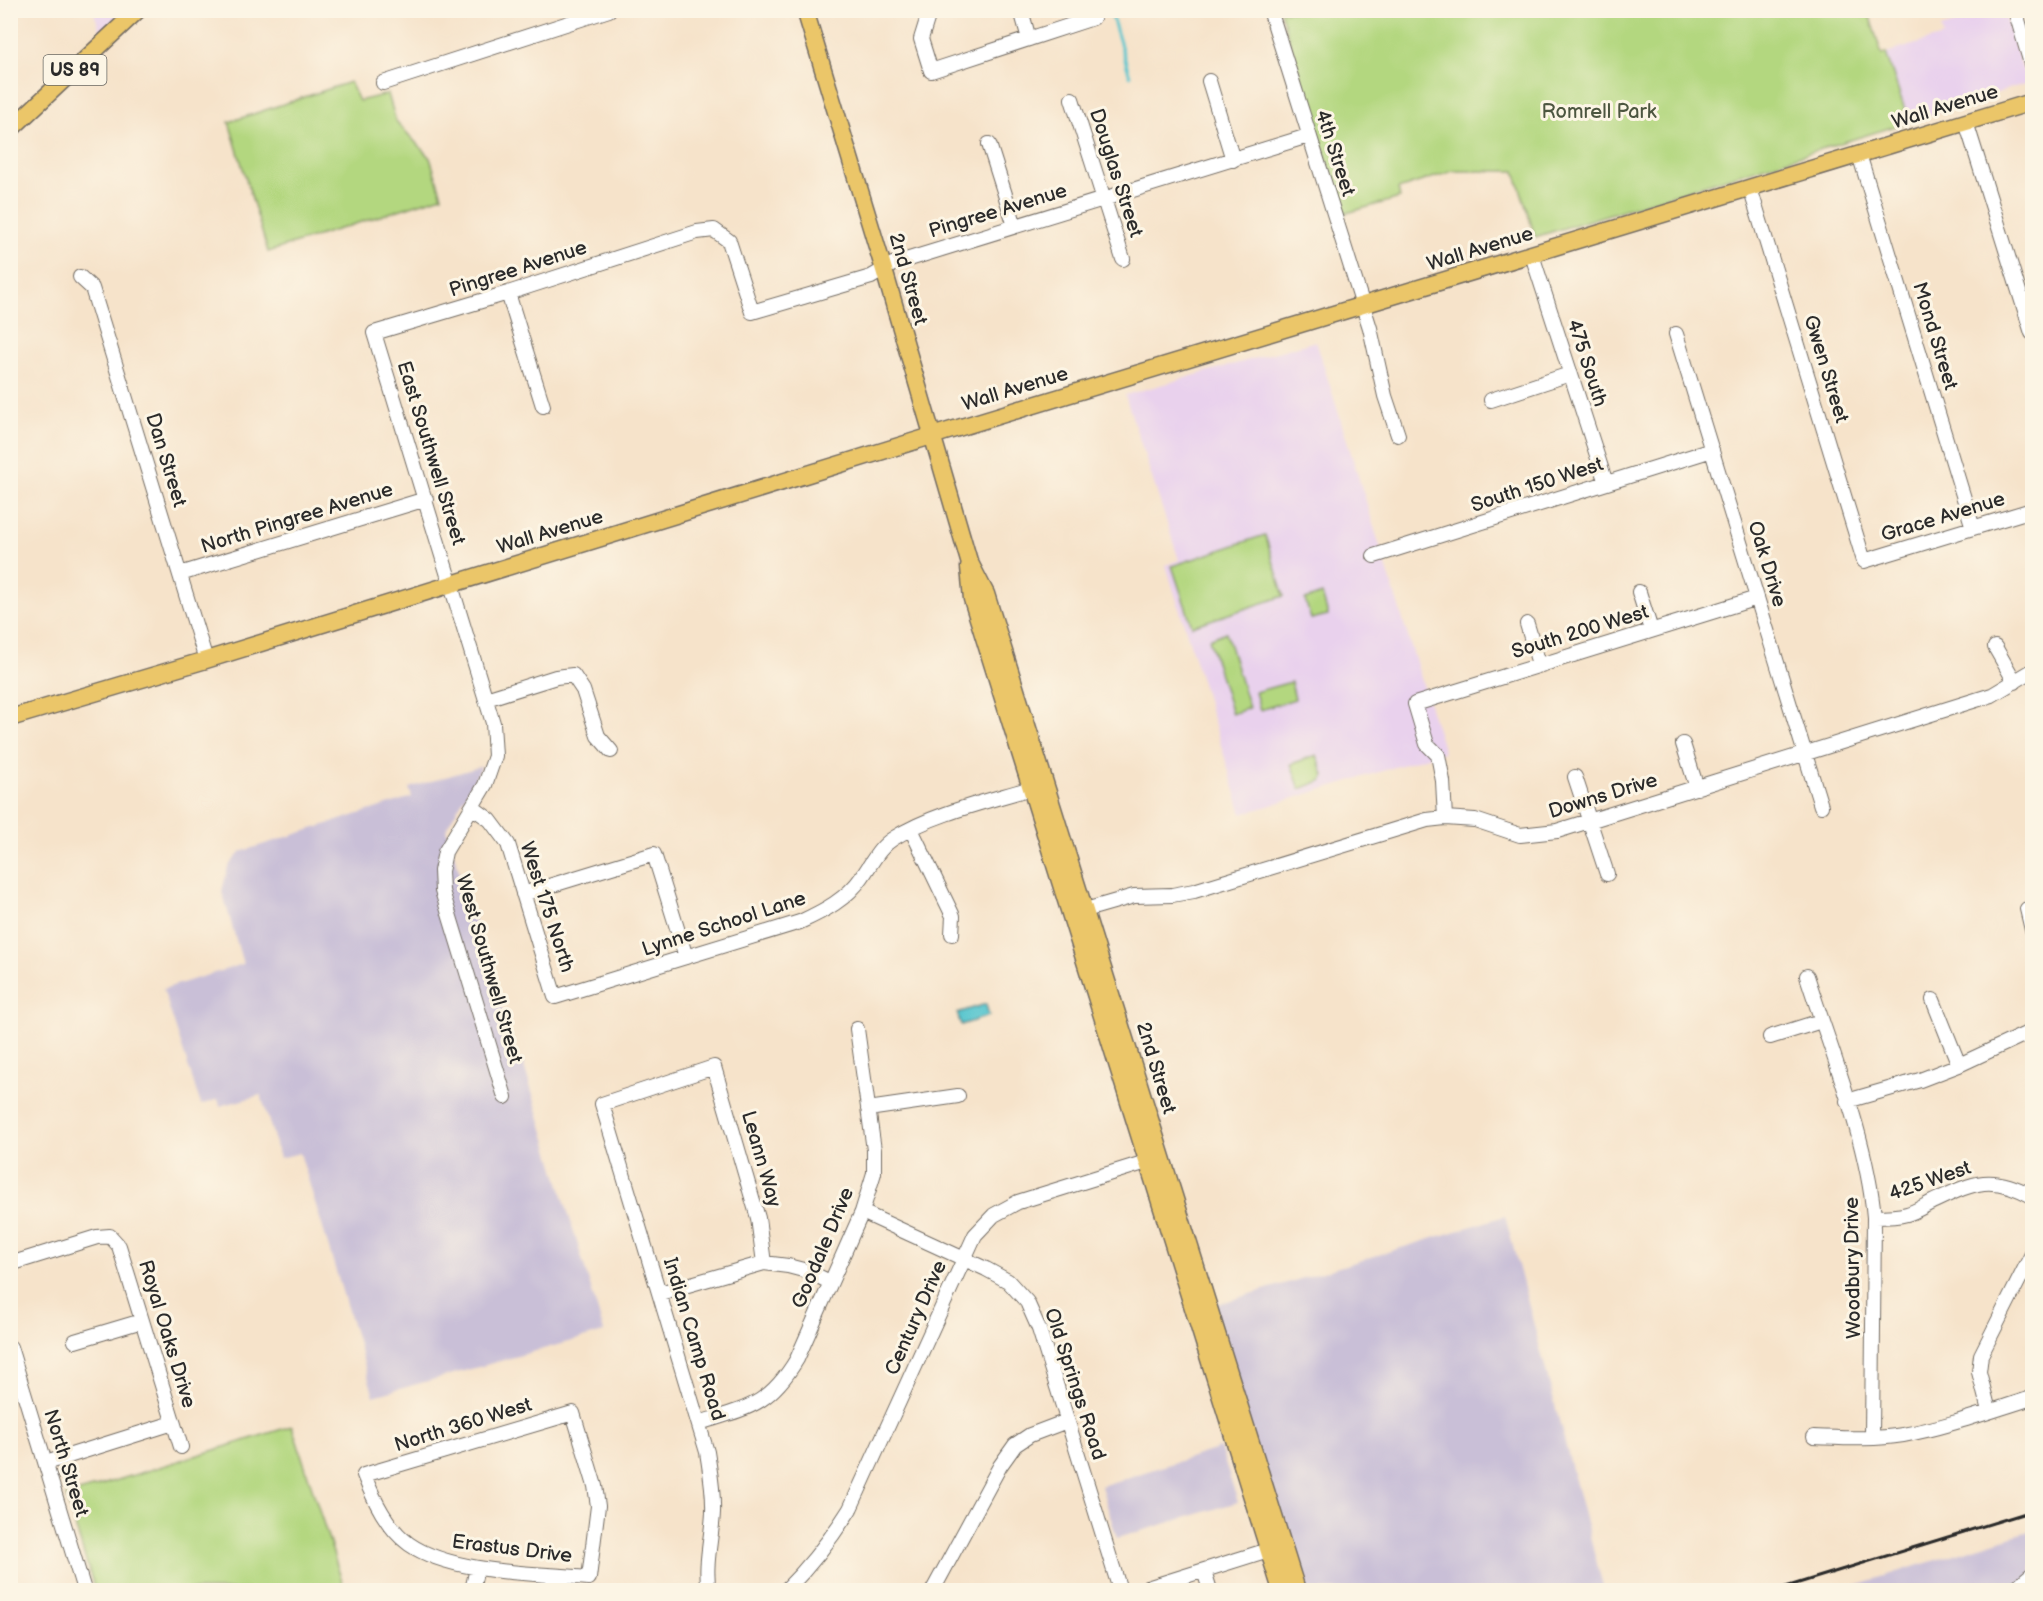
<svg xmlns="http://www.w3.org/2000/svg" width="2043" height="1601" font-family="'Balsamiq Sans',sans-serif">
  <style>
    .built { fill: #e9d1ed }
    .industrial { fill: #c9bfd7 }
    .green { fill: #b3d77f; stroke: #6f8155; stroke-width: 1.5 }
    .water { fill: #59c6cf; stroke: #42787d; stroke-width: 1.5 }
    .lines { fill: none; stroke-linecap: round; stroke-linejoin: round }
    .stream { stroke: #59c6cf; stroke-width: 3 }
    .minor-casing { stroke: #726b63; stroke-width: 16 }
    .major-casing { stroke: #726b63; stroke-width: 19 }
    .minor { stroke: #fff; stroke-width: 14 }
    .major { stroke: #ebc669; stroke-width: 16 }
    .rail { stroke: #2b2b2b; stroke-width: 3 }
    .labels { text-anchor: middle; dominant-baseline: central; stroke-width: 6; stroke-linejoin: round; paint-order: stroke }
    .shield { fill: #fcf5e5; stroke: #6a6863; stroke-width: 1.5 }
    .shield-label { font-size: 18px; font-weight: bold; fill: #2b2b2b }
    .street-label { font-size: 20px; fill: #2b2b2b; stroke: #fcf5e5 }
    .park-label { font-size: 20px; fill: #4d5640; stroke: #fcf5e5 }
  </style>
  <rect width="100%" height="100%" fill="#fcf5e5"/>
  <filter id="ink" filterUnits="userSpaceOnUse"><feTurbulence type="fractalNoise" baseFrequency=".0167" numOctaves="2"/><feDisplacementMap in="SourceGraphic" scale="12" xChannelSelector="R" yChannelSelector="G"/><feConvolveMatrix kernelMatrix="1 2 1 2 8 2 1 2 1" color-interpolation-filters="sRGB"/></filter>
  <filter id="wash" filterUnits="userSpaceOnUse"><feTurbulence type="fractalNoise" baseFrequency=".008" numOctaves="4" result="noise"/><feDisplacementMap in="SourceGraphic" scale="24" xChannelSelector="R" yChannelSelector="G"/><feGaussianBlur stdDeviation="1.35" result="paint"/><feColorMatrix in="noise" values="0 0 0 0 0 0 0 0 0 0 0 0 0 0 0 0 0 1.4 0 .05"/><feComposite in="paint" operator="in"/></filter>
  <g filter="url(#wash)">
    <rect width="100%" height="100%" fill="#f6e3ca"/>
    <path class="built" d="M 93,10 L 127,11 L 101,33 Z
      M 1998,11 L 2004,11 L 2027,83 L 1909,122 L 1886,53 L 1943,36 L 1941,28 Z
      M 1316,341 L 1444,752 L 1242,814 L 1166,565 L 1179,560 L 1125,395 Z"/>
    <path class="industrial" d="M 482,766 L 446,829 L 518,1060 L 522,1059 L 604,1332 L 374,1396 L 300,1153 L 280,1158 L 261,1095 L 220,1106 L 218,1099 L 201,1105 L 163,989 L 243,964 L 222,891 L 228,867 L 240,852 L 412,797 L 409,788 Z
      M 1505,1216 L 1604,1590 L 1300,1590 L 1212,1306 Z
      M 1220,1448 L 1238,1502 L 1117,1538 L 1101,1486 Z
      M 2032,1530 L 2032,1590 L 1840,1590 Z"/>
    <path class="green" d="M 1280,11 L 1868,11 L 1882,55 L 1886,53 L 1909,122 L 1535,237 L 1515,171 L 1453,171 L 1398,189 L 1400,198 L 1343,214 Z
      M 350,82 L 359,101 L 388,94 L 396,121 L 430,158 L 442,196 L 268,252 L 229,122 Z
      M 1265,535 L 1284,596 L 1192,626 L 1172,566 Z
      M 1322,594 L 1328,615 L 1311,619 L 1305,600 Z
      M 1226,632 L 1249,708 L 1232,714 L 1209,639 Z
      M 1291,682 L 1295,699 L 1260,710 L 1255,692 Z
      M 1317,755 L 1324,775 L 1323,780 L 1300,789 L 1291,764 Z
      M 292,1426 L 345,1590 L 95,1590 L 66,1496 Z"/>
    <path class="water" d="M 986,1004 L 989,1016 L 961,1025 L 957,1013 Z"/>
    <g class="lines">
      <path class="stream" d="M 1110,10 L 1130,76"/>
    </g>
  </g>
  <g filter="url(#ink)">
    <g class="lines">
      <defs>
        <path id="minor" d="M 930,10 L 921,39 L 931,71 L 1093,18 L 1097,10
          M 1021,10 L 1029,39
          M 1270,10 L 1370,328 L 1385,396 L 1398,435
          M 2015,10 L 2032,67
          M 1209,81 L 1233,160
          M 383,83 L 609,10
          M 1072,99 L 1123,259
          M 1966,122 L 2032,333
          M 989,144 L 1015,226
          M 1859,154 L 1973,528
          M 1750,188 L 1864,561 L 2032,510
          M 1532,255 L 1606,483
          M 80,277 L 92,288 L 206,660
          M 508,293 L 543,406
          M 1676,334 L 1821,806
          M 1491,400 L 1570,374
          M 1374,556 L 1712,450
          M 180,574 L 426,499
          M 1639,592 L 1651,630
          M 1527,624 L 1539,664
          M 1995,647 L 2015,682
          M 486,699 L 556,677 L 573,675 L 583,690 L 598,736 L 611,751
          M 1683,744 L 1697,788
          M 1575,777 L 1607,874
          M 472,807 L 490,820 L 508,844 L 555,997 L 800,922 C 824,911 847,899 862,877 C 872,863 879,847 894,838 C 935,812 994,800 1041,785
          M 1445,818 L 1443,781 L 1438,755 L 1427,744 L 1415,704 L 1757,598
          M 911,829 L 953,916 L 952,934
          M 523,894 L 654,854 L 686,957
          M 2027,909 L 2032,930
          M 1075,913 L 1134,896 L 1172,895 L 1194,891 L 1427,820 L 1445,818 L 1475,820 L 1520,835 L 1557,831 L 1992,695 L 2032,671
          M 1807,976 C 1831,1051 1867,1139 1874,1217 L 1872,1437
          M 1933,1000 L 1959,1065
          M 1770,1037 L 1821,1021
          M 505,1097 L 442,891 L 441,871 L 445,852 L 485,785 L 495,756 L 493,723 L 374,333 L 508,293 L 697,232 L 714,230 L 729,241 L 752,312 L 871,277 L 893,264 L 1308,136
          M 1847,1101 L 1920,1080 L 1959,1065 L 2032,1031
          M 868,1109 L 958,1096
          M 862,1212 L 986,1269 L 1008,1281 L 1027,1302 L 1039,1329 L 1120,1590
          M 1874,1217 C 1885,1217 1896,1217 1907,1214 C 1915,1212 1924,1206 1932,1202 C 1973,1183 1990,1173 2032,1196
          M 10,1264 L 97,1237 L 110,1236 L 119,1246 L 181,1447
          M 660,1293 L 764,1263 L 788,1266 L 807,1271 L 830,1282
          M 75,1341 L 142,1321
          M 10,1347 L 84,1590
          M 1989,1411 L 1979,1372 L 1981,1355 L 2032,1254
          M 573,1413 L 595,1486 L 598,1506 L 589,1578 C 536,1573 452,1574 409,1544 C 387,1528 374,1500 364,1475 Z
          M 699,1423 C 747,1408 769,1406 797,1359 L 862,1212 L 874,1173 L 874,1150 L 857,1029
          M 1814,1437 C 1843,1438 1873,1440 1903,1435 C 1947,1427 1990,1411 2032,1398
          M 46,1463 L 173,1423
          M 1204,1571 L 1210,1590
          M 472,1590 L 477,1568
          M 709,1590 C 704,1565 712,1538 713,1512 C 714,1492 710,1472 707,1452 L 602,1104 L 714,1067 L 758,1218 L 764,1263
          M 786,1590 C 811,1565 831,1539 850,1509 L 975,1235 L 994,1215 L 1018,1202 L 1156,1159
          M 933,1590 L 1000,1466 L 1015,1445 L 1030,1435 L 1067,1421
          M 1141,1590 L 1278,1547
          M 2013,1590 L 2032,1574"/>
        <path id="major" d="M 805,10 L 884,270 L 969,561 L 986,594 L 1297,1590
          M 10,130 L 138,10
          M 969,567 L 972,599 L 1281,1590
          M 10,718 L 206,660 L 912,442 L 2032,102"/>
      </defs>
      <use href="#minor" class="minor-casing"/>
      <use href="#major" class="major-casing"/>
      <use href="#minor" class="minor"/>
      <use href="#major" class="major"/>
      <path class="rail" d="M 1776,1590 L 2032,1511"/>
    </g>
  </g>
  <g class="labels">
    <rect class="shield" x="43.5" y="55" width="63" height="30" rx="4.5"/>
    <g class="shield-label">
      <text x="75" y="70">US 89</text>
    </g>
    <g class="street-label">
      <text transform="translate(1945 107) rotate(-17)">Wall Avenue</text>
      <text transform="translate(1335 153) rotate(72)">4th Street</text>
      <text transform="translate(1116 173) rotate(72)">Douglas Street</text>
      <text transform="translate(998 211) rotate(-17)">Pingree Avenue</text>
      <text transform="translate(1480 249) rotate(-17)">Wall Avenue</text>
      <text transform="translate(518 269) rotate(-18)">Pingree Avenue</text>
      <text transform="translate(908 279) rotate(74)">2nd Street</text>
      <text transform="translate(1935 336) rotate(73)">Mond Street</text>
      <text transform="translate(1587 363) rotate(72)">475 South</text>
      <text transform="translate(1826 369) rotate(73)">Gwen Street</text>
      <text transform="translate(1015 389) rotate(-17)">Wall Avenue</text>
      <text transform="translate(431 453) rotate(73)">East Southwell Street</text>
      <text transform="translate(166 460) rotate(73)">Dan Street</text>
      <text transform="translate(1537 485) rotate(-18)">South 150 West</text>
      <text transform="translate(1943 517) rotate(-17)">Grace Avenue</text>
      <text transform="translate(297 518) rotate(-17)">North Pingree Avenue</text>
      <text transform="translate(550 532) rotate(-17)">Wall Avenue</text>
      <text transform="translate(1767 564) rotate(73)">Oak Drive</text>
      <text transform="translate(1580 632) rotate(-17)">South 200 West</text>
      <text transform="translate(1603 796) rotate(-17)">Downs Drive</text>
      <text transform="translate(547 907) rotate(72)">West 175 North</text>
      <text transform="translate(724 924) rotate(-18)">Lynne School Lane</text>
      <text transform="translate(489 969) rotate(74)">West Southwell Street</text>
      <text transform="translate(1156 1068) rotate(73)">2nd Street</text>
      <text transform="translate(761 1159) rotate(74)">Leann Way</text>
      <text transform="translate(1930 1181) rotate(-19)">425 West</text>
      <text transform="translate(823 1248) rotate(-67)">Goodale Drive</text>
      <text transform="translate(1853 1268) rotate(-91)">Woodbury Drive</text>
      <text transform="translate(916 1318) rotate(-66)">Century Drive</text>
      <text transform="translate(167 1334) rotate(73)">Royal Oaks Drive</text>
      <text transform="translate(694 1339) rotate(73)">Indian Camp Road</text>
      <text transform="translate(1075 1384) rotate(72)">Old Springs Road</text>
      <text transform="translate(463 1425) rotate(-17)">North 360 West</text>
      <text transform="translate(66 1463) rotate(73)">North Street</text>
      <text transform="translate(512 1549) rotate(7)">Erastus Drive</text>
    </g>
    <g class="park-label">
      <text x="1599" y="112">Romrell Park</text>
    </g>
  </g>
  <rect width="2043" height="1601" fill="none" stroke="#fcf5e5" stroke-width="36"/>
</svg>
